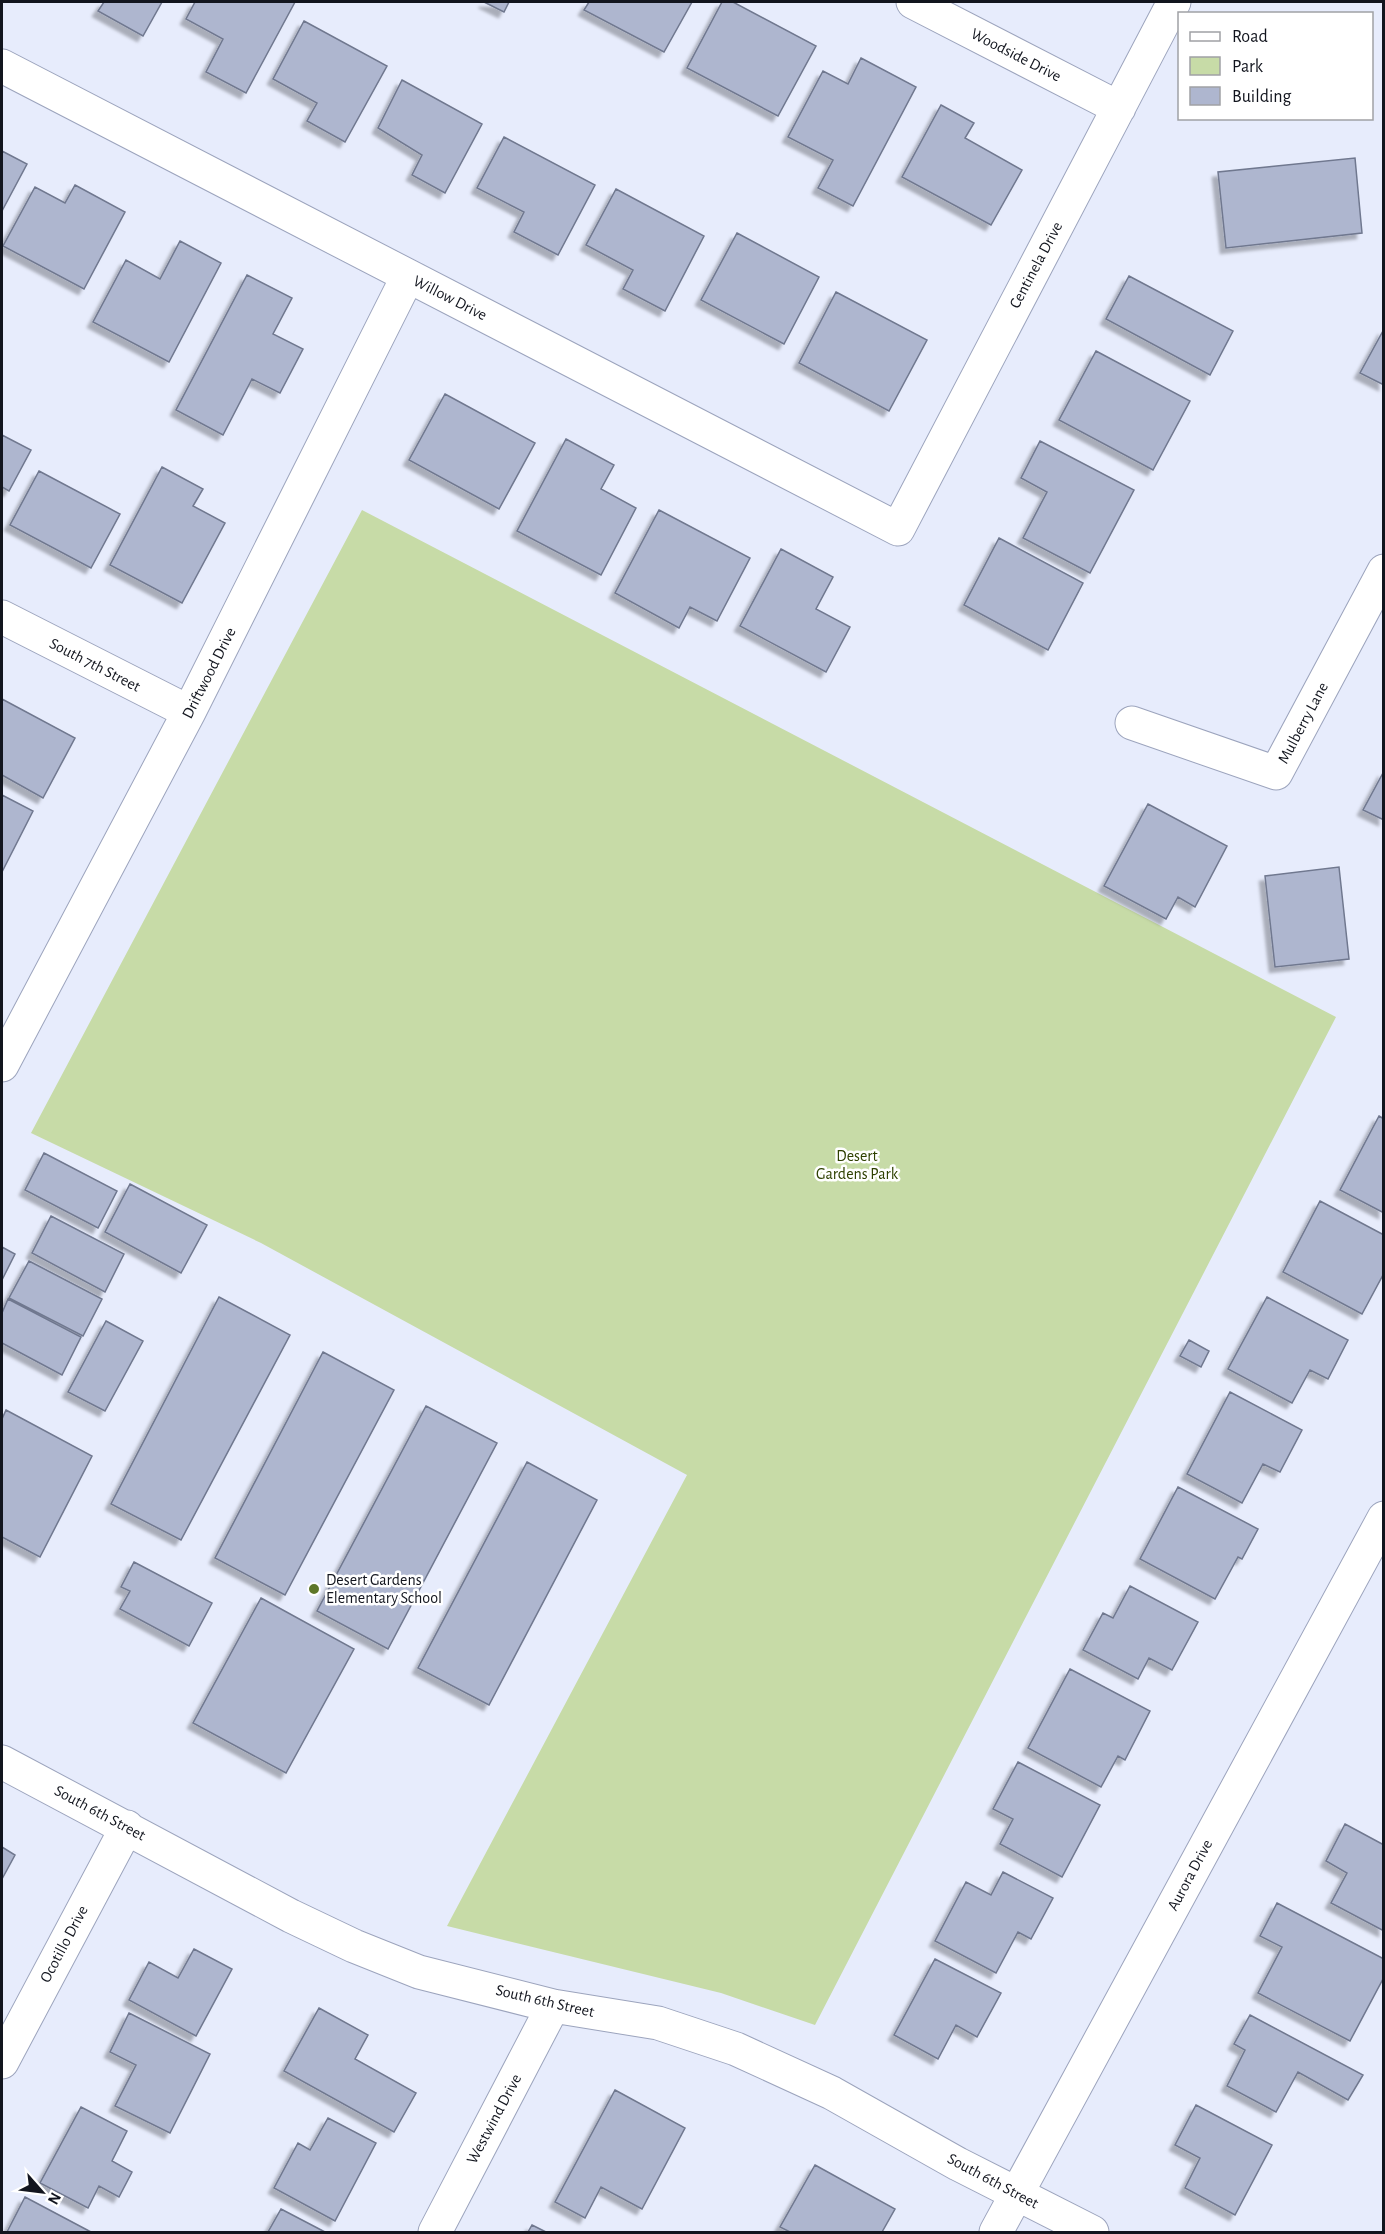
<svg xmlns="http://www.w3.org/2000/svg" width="1385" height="2234" font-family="'Alegreya Sans',sans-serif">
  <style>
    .green { fill: #c7dba7 }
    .building { fill: #aeb6cf; stroke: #70788f; stroke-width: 1.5; filter: url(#shadow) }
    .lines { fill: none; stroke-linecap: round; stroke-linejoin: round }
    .street-casing { stroke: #9ca4bd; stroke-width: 35 }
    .street { stroke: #fff; stroke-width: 33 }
    .poi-dot { fill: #5e7729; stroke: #fff; stroke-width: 2 }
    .labels { text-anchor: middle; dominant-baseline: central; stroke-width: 5; stroke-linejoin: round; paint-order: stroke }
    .street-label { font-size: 16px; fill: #12151e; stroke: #fff }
    .park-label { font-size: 16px; fill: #2e4000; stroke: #fff }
    .poi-label { font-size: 16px; fill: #12151e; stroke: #fff; text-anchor: start }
  </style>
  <defs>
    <filter id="shadow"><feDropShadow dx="-5.5" dy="5.5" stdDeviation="1.5" flood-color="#0004"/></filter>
  </defs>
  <rect width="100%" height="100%" fill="#e7ecfc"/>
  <path class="green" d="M 362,510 L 1336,1017 L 815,2025 L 721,1993 L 447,1926 L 687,1475 L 261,1243 L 31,1133 Z"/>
  <path class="building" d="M 104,2 L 162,2 L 143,36 L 98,11 Z
    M 195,2 L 295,2 L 246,93 L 206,72 L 223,39 L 186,19 Z
    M 484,2 L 509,2 L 504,12 Z
    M 589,2 L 692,2 L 664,52 L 584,10 Z
    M 722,2 L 733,2 L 816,46 L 778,116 L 687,68 Z
    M 304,21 L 387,66 L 345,142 L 307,121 L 317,103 L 273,79 Z
    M 861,58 L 916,87 L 853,206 L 818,188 L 833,160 L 788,137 L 823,71 L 848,84 Z
    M 402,80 L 482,124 L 445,193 L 412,175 L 422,155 L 378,128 Z
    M 941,105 L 974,123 L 965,138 L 1022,170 L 991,225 L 902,177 Z
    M 504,137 L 595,185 L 558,255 L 514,232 L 524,212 L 477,188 Z
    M 2,151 L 27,164 L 2,211 Z
    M 1355,158 L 1362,233 L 1226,248 L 1218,172 Z
    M 75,185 L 125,212 L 84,289 L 3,246 L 35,187 L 65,203 Z
    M 616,189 L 704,236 L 665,311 L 623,289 L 633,270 L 586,245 Z
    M 737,233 L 819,277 L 784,344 L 701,300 Z
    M 180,241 L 221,263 L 169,362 L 93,322 L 126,260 L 160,279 Z
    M 247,275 L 292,298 L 273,334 L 303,349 L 280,393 L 252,379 L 223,435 L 176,410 Z
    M 1129,276 L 1233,331 L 1210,375 L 1106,319 Z
    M 836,292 L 927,340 L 889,411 L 799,363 Z
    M 1384,329 L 1384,385 L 1360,373 Z
    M 1096,351 L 1190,401 L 1153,470 L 1059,420 Z
    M 445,394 L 535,443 L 499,509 L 409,460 Z
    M 2,435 L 31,450 L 9,491 L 2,487 Z
    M 566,439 L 614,465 L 601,489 L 636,508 L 601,575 L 517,531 Z
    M 1040,441 L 1134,490 L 1090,573 L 1023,538 L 1047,492 L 1021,478 Z
    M 162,467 L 203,489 L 193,506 L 225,523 L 182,603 L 110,565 Z
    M 39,471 L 120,514 L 91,568 L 10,525 Z
    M 659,510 L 750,558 L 717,621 L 690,607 L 679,628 L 615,593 Z
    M 999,538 L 1083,583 L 1048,650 L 964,605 Z
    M 781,549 L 833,577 L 816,609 L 850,627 L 826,672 L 740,626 Z
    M 2,699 L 75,738 L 43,798 L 2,775 Z
    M 1384,771 L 1384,820 L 1363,810 Z
    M 2,795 L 33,811 L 2,872 Z
    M 1148,804 L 1227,846 L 1195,907 L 1178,897 L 1166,919 L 1104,886 Z
    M 1339,867 L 1349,959 L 1275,967 L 1265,876 Z
    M 1379,1116 L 1384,1119 L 1384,1213 L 1340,1190 Z
    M 44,1153 L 117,1191 L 98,1228 L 25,1190 Z
    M 130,1184 L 207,1225 L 181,1273 L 105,1232 Z
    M 1320,1201 L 1384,1235 L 1384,1273 L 1362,1314 L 1283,1272 Z
    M 51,1216 L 124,1254 L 105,1292 L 32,1253 Z
    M 2,1247 L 15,1254 L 2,1280 Z
    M 29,1261 L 102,1299 L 83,1336 L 9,1298 Z
    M 219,1297 L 290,1335 L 181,1540 L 111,1504 Z
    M 1267,1297 L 1348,1340 L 1328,1379 L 1310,1370 L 1292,1403 L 1228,1369 Z
    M 8,1299 L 81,1337 L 62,1375 L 2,1343 L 2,1313 Z
    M 106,1321 L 143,1341 L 105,1411 L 68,1392 Z
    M 1189,1340 L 1209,1351 L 1201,1367 L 1180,1356 Z
    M 323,1352 L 394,1390 L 285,1595 L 215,1558 Z
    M 1230,1392 L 1302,1430 L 1280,1472 L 1263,1464 L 1242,1503 L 1187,1474 Z
    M 426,1406 L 497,1443 L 388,1649 L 317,1611 Z
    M 6,1410 L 92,1456 L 40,1557 L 2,1537 L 2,1419 Z
    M 527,1462 L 597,1500 L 489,1705 L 418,1668 Z
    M 1178,1487 L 1258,1529 L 1242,1559 L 1238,1557 L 1215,1599 L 1140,1559 Z
    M 134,1562 L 212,1603 L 189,1646 L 120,1609 L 130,1591 L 121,1587 Z
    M 1130,1586 L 1198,1622 L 1172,1670 L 1149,1658 L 1138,1679 L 1083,1650 L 1103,1613 L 1113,1618 Z
    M 261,1598 L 354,1649 L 286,1773 L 193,1723 Z
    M 1070,1669 L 1150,1711 L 1125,1760 L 1118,1756 L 1101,1787 L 1028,1748 Z
    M 1018,1762 L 1100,1805 L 1062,1877 L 1000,1844 L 1013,1819 L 993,1809 Z
    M 1345,1824 L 1384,1845 L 1384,1931 L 1331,1903 L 1347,1873 L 1326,1861 Z
    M 2,1847 L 15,1855 L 2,1879 Z
    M 1003,1872 L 1053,1898 L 1031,1939 L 1018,1932 L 996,1973 L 935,1941 L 966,1882 L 991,1895 Z
    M 1277,1903 L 1384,1959 L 1384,1977 L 1350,2041 L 1258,1993 L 1282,1947 L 1260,1936 Z
    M 194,1949 L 232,1969 L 196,2036 L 129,2000 L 149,1962 L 178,1978 Z
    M 935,1959 L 1001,1993 L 977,2037 L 956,2025 L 938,2059 L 894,2035 Z
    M 319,2008 L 368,2035 L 355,2059 L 416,2093 L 394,2132 L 284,2071 Z
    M 129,2013 L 210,2054 L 170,2133 L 115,2106 L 136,2065 L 110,2052 Z
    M 1250,2015 L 1363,2075 L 1348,2100 L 1298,2072 L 1276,2112 L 1227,2086 L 1245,2050 L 1234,2044 Z
    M 615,2090 L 685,2128 L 642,2209 L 601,2187 L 585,2218 L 555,2202 Z
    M 1196,2105 L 1272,2145 L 1235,2215 L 1185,2188 L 1200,2158 L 1175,2145 Z
    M 81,2107 L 127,2131 L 112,2161 L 132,2172 L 119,2197 L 99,2186 L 88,2208 L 40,2183 Z
    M 328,2118 L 376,2143 L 335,2221 L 274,2188 L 298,2143 L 310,2150 Z
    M 815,2165 L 895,2209 L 882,2232 L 790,2232 L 780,2227 Z
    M 25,2197 L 91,2232 L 7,2232 Z
    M 281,2209 L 325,2232 L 268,2232 Z
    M 532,2225 L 546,2232 L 528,2232 Z"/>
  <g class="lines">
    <defs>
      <path id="street" d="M 913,2 L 1119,108
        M 2,66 L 898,529 L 1174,2
        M 2,617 L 189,712
        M 1132,723 L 1276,773 L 1384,571
        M 2,1065 L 189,712 L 408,276
        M 2,1762 L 291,1916 L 354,1946 L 419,1972 L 553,2006 L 658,2023 L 736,2049 L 832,2093 L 958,2164 L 1092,2232
        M 2,2062 L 127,1827
        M 435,2232 L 553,2006
        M 996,2232 L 1384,1518"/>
    </defs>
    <use href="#street" class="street-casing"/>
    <use href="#street" class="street"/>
  </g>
  <circle class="poi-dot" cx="314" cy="1589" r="6"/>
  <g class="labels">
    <g class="street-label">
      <text transform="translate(1016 55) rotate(27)">Woodside Drive</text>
      <text transform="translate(1036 265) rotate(-62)">Centinela Drive</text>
      <text transform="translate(450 298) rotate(27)">Willow Drive</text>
      <text transform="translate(95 665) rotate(27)">South 7th Street</text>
      <text transform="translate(209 673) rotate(-63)">Driftwood Drive</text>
      <text transform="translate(1303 723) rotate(-62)">Mulberry Lane</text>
      <text transform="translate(100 1813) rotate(28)">South 6th Street</text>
      <text transform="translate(1190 1875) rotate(-62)">Aurora Drive</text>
      <text transform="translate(64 1944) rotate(-62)">Ocotillo Drive</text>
      <text transform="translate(545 2001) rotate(13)">South 6th Street</text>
      <text transform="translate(494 2119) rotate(-62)">Westwind Drive</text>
      <text transform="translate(993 2181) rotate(28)">South 6th Street</text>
    </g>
    <g class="park-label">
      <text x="857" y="1156">Desert<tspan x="857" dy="18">Gardens Park</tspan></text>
    </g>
    <g class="poi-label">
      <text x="326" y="1580">Desert Gardens<tspan x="326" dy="18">Elementary School</tspan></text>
    </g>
  </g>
  <rect width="1385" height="2234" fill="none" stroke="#12151e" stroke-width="6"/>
  <rect x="1178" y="12" width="195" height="108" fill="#ffffff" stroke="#a0a1a5" stroke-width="1.5"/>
  <rect x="1190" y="32" width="30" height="9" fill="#ffffff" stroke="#a0a1a5" stroke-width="1.5"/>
  <text x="1232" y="42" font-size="18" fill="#12151e">Road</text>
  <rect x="1190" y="57" width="30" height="18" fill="#c7dba7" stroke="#a0a1a5" stroke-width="1.5"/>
  <text x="1232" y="72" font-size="18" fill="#12151e">Park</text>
  <rect x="1190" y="87" width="30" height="18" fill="#aeb6cf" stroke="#a0a1a5" stroke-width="1.5"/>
  <text x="1232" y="102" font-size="18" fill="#12151e">Building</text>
  <g transform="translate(42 2192) rotate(118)" stroke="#ffffff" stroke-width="4.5" paint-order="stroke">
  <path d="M0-4.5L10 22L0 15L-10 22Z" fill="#12151e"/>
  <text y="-9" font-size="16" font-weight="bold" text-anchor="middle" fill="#12151e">N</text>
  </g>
</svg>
